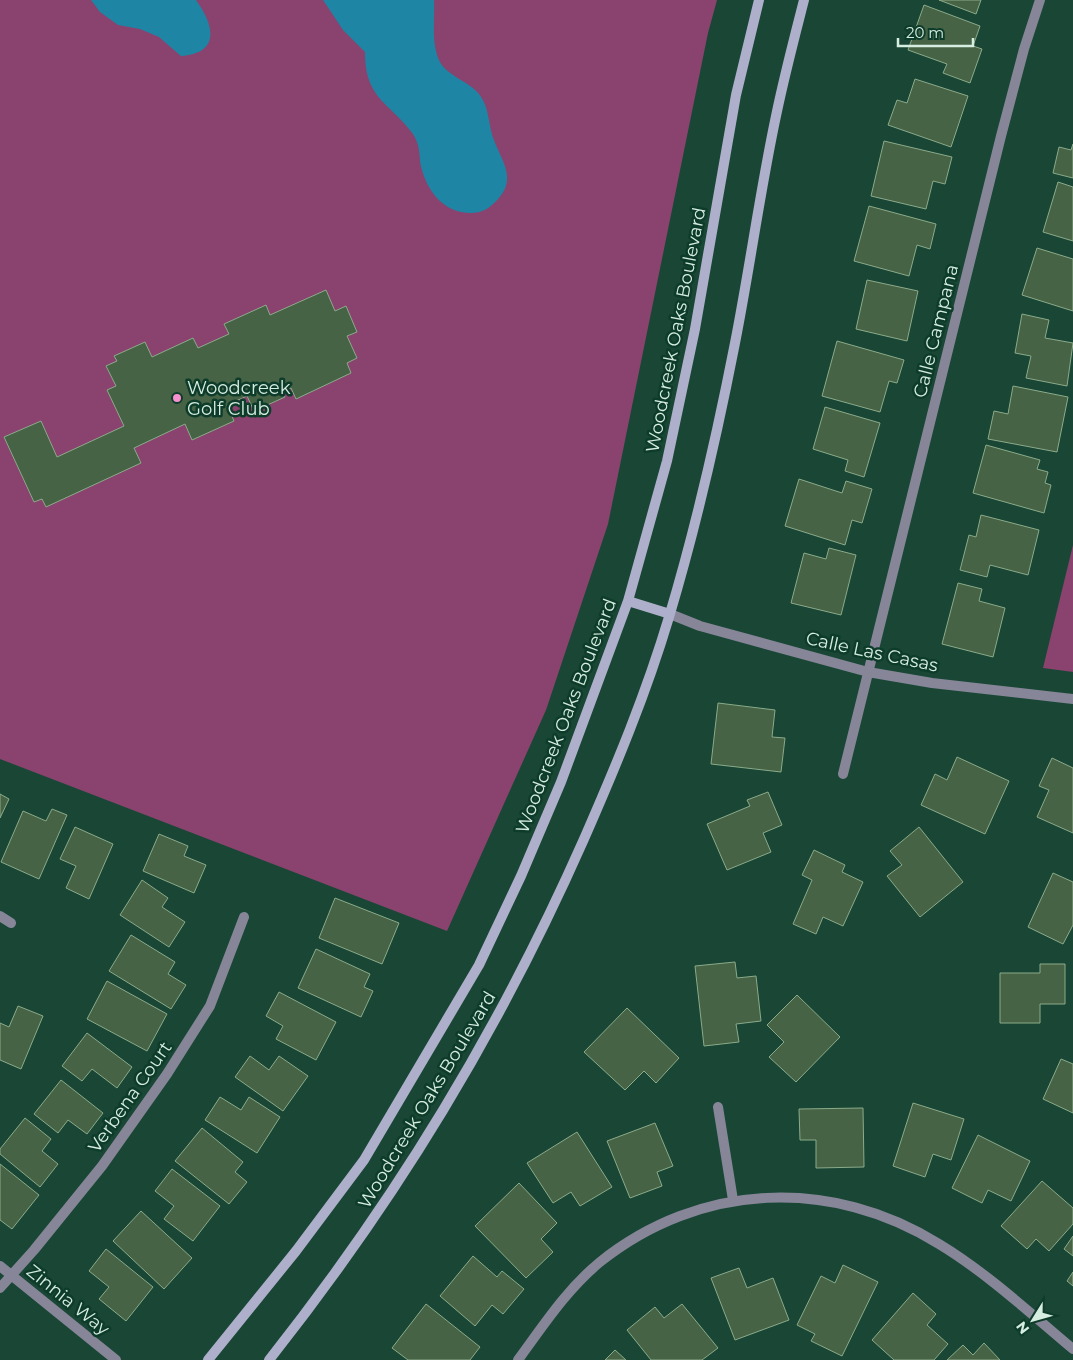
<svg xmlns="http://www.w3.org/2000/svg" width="1073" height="1360" font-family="Montserrat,sans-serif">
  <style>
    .green { fill: #89436e }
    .water { fill: #1f85a4 }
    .building { fill: #466345; stroke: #8bab8a }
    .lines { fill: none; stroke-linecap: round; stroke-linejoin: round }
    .minor { stroke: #868698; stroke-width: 10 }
    .secondary { stroke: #aeafcb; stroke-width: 10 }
    .poi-dot { fill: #f790ce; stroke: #0e3c2b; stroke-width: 2 }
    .labels { text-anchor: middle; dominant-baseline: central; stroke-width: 5; stroke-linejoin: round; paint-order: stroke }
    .street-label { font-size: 18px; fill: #d6ede1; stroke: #0e3c2b }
    .poi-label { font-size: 18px; fill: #d6ede1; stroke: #0e3c2b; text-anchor: start }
  </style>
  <rect width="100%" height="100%" fill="#1a4735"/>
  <path class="green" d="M 0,0 L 717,0 L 708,33 L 608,524 L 546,710 L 447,931 L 0,759 Z
    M 1073,545 L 1073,672 L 1043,668 Z"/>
  <path class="water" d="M 91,0 L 196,0 C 214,25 221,53 181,56 L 159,37 L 140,29 L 118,25 L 100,12 Z
    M 323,0 L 434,0 C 435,19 431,42 439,60 C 446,76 469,81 479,94 C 490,108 488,125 494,140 C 498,152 506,163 507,176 C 508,188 501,197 492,205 C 483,213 474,214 461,212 C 441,208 427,189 422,170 C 418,157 422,149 413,134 C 390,102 365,100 365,52 L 343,30 Z"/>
  <path class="building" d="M 939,0 L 981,0 L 976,14 Z
    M 924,5 L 980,26 L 973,46 L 982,49 L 970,83 L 943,73 L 947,64 L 908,50 Z
    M 915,79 L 968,96 L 951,147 L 888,125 L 897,100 L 907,103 Z
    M 884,141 L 952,157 L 945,184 L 933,181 L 926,209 L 871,196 Z
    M 1073,144 L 1073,178 L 1053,173 L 1059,147 L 1071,150 Z
    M 1058,182 L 1073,187 L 1073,241 L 1043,232 Z
    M 869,206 L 936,224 L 930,249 L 917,245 L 909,276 L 854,261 Z
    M 1037,248 L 1073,259 L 1073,311 L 1022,295 Z
    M 867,280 L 918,291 L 907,341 L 856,329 Z
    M 326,290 L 335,311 L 346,306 L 357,332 L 347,336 L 357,358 L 347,363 L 351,373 L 296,399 L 291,388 L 283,392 L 285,397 L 254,411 L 247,396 L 227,405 L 234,421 L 192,440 L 185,424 L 134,448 L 141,463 L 46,507 L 42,499 L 34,502 L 4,437 L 41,421 L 57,457 L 124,426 L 107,390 L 116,386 L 106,366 L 117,361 L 114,356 L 145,342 L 152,357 L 193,338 L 198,348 L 229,334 L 224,324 L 266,305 L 270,315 Z
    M 1022,314 L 1049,320 L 1045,338 L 1073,343 L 1067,386 L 1026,378 L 1031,356 L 1015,353 Z
    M 837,341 L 904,360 L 897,383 L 889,381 L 880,412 L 822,396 Z
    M 1013,386 L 1068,397 L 1057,452 L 988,439 L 994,411 L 1008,414 Z
    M 825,407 L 880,423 L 864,477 L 845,471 L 848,460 L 813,449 Z
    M 986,445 L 1040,460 L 1037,469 L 1048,472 L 1045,483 L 1051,485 L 1044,513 L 973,493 Z
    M 799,479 L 842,493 L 846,481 L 872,489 L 862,523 L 852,520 L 845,545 L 785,526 Z
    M 981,515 L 1039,530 L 1028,575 L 990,565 L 987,577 L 960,570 L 969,535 L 976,537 Z
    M 829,548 L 856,555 L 841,615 L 791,603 L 804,553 L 826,559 Z
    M 958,583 L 982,589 L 979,601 L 1005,608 L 993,657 L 942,644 Z
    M 718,703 L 775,710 L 772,737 L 785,738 L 781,772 L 711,764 Z
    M 957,757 L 1009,781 L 985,834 L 921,805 L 935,774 L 947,780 Z
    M 1052,758 L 1073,768 L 1073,833 L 1037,817 L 1049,790 L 1039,786 Z
    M 768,792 L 782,825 L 763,833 L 771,852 L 727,870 L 707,824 L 750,806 L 747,800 Z
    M 0,794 L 9,799 L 0,818 Z
    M 52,809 L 67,815 L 39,879 L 1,862 L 23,811 L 46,821 Z
    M 75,827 L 113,844 L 89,899 L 66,888 L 76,866 L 60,859 Z
    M 919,827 L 963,882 L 920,917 L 887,876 L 902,865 L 890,851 Z
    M 159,834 L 188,846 L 184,856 L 206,865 L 194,893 L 143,871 Z
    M 814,850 L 845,865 L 842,872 L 863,882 L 843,926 L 823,917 L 816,934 L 793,924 L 812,880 L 802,875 Z
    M 1053,873 L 1073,882 L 1073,925 L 1063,944 L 1028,927 Z
    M 142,880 L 168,898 L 162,907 L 185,922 L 169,947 L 120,915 Z
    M 335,898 L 399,923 L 382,964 L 319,938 Z
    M 131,935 L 175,962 L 168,974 L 186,985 L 171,1009 L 109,971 Z
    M 316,949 L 370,974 L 364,987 L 373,991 L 361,1017 L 298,988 Z
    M 735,962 L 737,978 L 756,976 L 761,1021 L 736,1024 L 739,1042 L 704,1046 L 695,966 Z
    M 1040,964 L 1065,964 L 1065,1004 L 1040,1004 L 1040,1023 L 1000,1023 L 1000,973 L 1040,973 Z
    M 107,981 L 167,1014 L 147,1051 L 87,1019 Z
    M 279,992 L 336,1022 L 316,1060 L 276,1039 L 283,1026 L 266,1016 Z
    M 797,995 L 840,1037 L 796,1082 L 769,1057 L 784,1042 L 767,1025 Z
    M 18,1006 L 43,1016 L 21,1069 L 0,1060 L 0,1023 L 9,1027 Z
    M 627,1008 L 679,1058 L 656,1083 L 644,1071 L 625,1090 L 584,1052 Z
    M 87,1033 L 132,1067 L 117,1088 L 92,1069 L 82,1081 L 62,1066 Z
    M 250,1056 L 269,1070 L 279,1056 L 308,1076 L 283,1111 L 235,1077 Z
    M 1061,1059 L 1073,1064 L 1073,1113 L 1043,1099 Z
    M 61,1080 L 103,1113 L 87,1134 L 68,1120 L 58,1133 L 34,1114 Z
    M 220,1097 L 241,1110 L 249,1097 L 280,1117 L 257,1153 L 205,1120 Z
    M 913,1103 L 964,1119 L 951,1160 L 933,1154 L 925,1177 L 893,1166 Z
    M 863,1108 L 864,1167 L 816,1168 L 816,1140 L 800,1140 L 799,1109 Z
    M 25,1118 L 51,1139 L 42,1151 L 58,1164 L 40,1187 L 0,1154 L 0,1149 Z
    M 655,1123 L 673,1166 L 657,1172 L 662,1186 L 630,1198 L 607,1141 Z
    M 202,1128 L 243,1162 L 235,1172 L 247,1182 L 229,1204 L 175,1161 Z
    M 577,1132 L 612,1187 L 580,1206 L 571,1192 L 553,1203 L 527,1163 Z
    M 978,1135 L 1030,1161 L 1011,1201 L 988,1190 L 982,1203 L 952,1188 Z
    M 0,1164 L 39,1195 L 12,1229 L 0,1220 Z
    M 172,1169 L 220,1206 L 193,1241 L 164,1219 L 174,1206 L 155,1191 Z
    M 1042,1181 L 1073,1208 L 1073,1224 L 1049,1251 L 1036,1239 L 1027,1249 L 1001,1226 Z
    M 519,1183 L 557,1223 L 541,1239 L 553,1252 L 526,1278 L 475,1226 Z
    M 141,1211 L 192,1258 L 164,1289 L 113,1241 Z
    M 1073,1236 L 1073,1256 L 1064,1249 Z
    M 106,1249 L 153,1287 L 126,1321 L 99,1299 L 109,1287 L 89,1271 Z
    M 473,1256 L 497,1277 L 502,1271 L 524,1289 L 503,1314 L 492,1305 L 475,1326 L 440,1296 Z
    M 843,1265 L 878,1282 L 842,1356 L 811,1341 L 815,1334 L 797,1325 L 821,1276 L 835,1283 Z
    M 739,1268 L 747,1288 L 773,1278 L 789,1320 L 735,1340 L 711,1278 Z
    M 1073,1272 L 1073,1286 L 1067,1281 Z
    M 913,1293 L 936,1314 L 927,1325 L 948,1344 L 934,1360 L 894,1360 L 872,1340 Z
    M 426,1304 L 480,1347 L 470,1360 L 408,1360 L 392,1348 Z
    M 682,1304 L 718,1348 L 702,1360 L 651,1360 L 627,1330 L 655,1307 L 664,1318 Z
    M 984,1343 L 1000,1360 L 947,1360 L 963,1345 L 973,1355 Z
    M 615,1350 L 626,1360 L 605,1360 Z"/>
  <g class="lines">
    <path class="minor" d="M 670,614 L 700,626 L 868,672 L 932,683 L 1073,699
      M 843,774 L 1001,136 L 1024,49 L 1040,0
      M 0,916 L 11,923
      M 718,1107 L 733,1200
      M 0,1266 L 116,1360
      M 0,1288 L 34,1250 L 102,1166 L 167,1074 L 210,1006 L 244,917
      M 518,1360 C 543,1326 567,1289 600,1262 C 700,1182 832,1177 939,1244 C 987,1273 1030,1313 1073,1349"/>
    <path class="secondary" d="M 628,601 L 670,614
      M 208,1360 L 296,1251 L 364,1160 L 479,965 L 521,876 L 561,782 L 628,601 L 667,461 L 695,329 L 736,95 L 759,0
      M 269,1360 C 398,1197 500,1029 584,839 C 616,766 646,694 669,617 C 696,527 717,435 735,343 C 750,267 760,191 776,116 C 784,77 794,39 804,0"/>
  </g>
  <circle class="poi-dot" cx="177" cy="398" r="5"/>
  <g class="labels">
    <g class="street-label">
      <text transform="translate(676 330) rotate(-79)">Woodcreek Oaks Boulevard</text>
      <text transform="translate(936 331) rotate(-76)">Calle Campana</text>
      <text transform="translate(872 652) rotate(12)">Calle Las Casas</text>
      <text transform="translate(566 716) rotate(-69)">Woodcreek Oaks Boulevard</text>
      <text transform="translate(130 1097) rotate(-55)">Verbena Court</text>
      <text transform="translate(427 1100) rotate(-59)">Woodcreek Oaks Boulevard</text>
      <text transform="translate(68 1300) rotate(39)">Zinnia Way</text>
    </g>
    <g class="poi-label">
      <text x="187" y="388">Woodcreek<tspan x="187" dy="21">Golf Club</tspan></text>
    </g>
  </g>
  <g transform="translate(1033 1320) rotate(233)" stroke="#0e3c2b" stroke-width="4" paint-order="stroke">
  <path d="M0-4L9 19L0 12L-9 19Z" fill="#d6ede1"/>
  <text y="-8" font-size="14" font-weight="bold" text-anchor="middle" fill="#d6ede1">N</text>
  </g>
  <path d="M898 38v8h75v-8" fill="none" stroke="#d6ede1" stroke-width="2.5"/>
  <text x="906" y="38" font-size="15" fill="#d6ede1" stroke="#0e3c2b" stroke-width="4" paint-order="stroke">20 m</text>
</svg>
